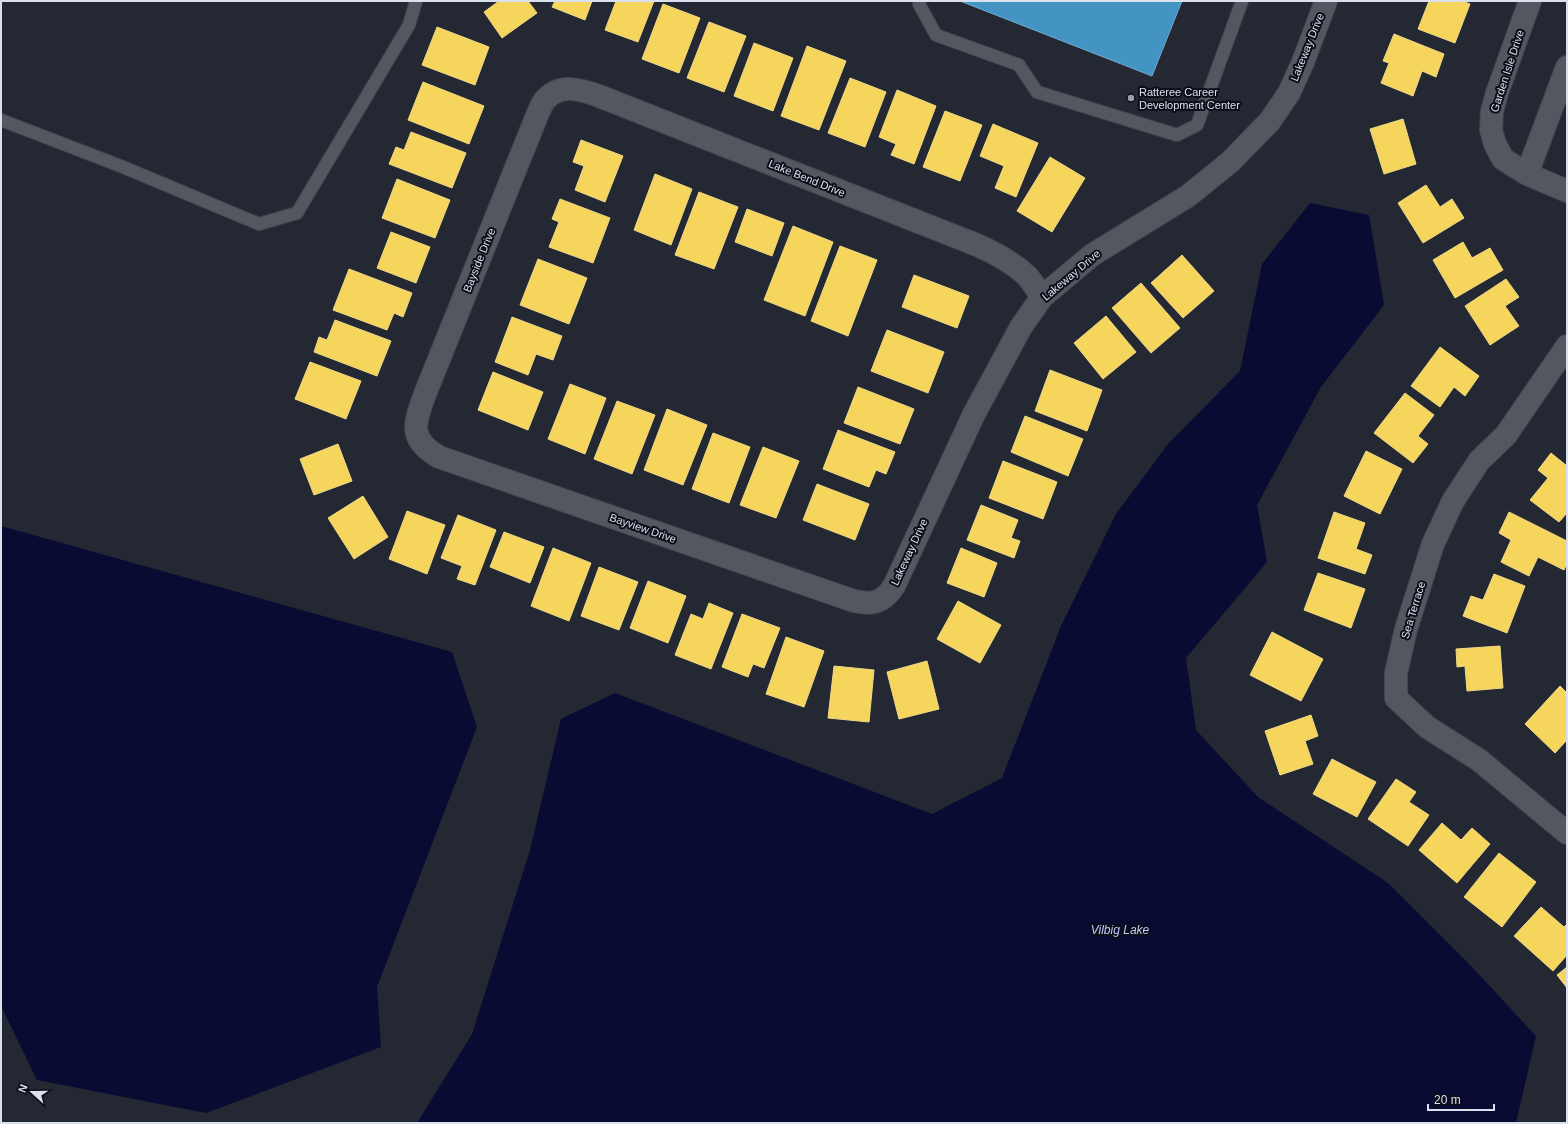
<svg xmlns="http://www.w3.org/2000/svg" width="1568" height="1124" font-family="Helvetica,sans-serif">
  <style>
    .water { fill: #090b33 }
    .homes { fill: #f6d55c; stroke: #eed888 }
    .schools { fill: #4393c3; stroke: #71aad0 }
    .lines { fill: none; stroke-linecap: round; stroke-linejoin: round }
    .service-casing { stroke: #434650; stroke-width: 14 }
    .minor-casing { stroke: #434650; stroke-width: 24 }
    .service { stroke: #555760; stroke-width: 12 }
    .minor { stroke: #555760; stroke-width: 22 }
    .poi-dot { fill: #9ba0ac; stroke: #0b0d17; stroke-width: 1.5 }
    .labels { text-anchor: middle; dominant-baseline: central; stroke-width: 4; stroke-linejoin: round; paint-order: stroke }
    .street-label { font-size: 11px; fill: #dbe0ee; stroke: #0b0d17 }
    .poi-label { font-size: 11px; fill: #dbe0ee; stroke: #0b0d17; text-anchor: start }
    .water-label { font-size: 12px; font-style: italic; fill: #beccfb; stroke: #0b0d17 }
  </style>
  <rect width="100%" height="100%" fill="#242832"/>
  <path class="water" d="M 1310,203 L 1369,215 L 1384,305 L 1321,387 L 1257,505 L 1267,562 L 1186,658 L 1196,730 L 1258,797 L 1388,883 L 1474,969 L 1536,1036 L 1516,1123 L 417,1123 L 472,1034 L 530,850 L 561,719 L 615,693 L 932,814 L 1002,778 L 1061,626 L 1116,514 L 1168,444 L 1240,371 L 1262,264 Z
    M 1,526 L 452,652 L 477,727 L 377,987 L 381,1047 L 206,1113 L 37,1080 L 1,1006 Z"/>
  <path class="homes" d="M 499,1 L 528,1 L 537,13 L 502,38 L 484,12 Z
    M 555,1 L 592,1 L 585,20 L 552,7 Z
    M 616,1 L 654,1 L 638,42 L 605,30 Z
    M 1429,1 L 1462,1 L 1470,4 L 1455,43 L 1418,29 Z
    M 663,4 L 700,18 L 679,73 L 642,59 Z
    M 709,22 L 746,36 L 724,92 L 687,78 Z
    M 437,27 L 489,47 L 475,85 L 422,65 Z
    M 1394,34 L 1444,54 L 1436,77 L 1422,71 L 1413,96 L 1381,83 L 1389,63 L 1383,61 Z
    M 754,43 L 793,58 L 773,111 L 734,96 Z
    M 807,46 L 846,61 L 819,130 L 781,116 Z
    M 850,78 L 886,92 L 865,147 L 828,133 Z
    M 423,82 L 484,106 L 469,144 L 408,120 Z
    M 897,90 L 936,106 L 914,164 L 891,155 L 896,144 L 879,137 Z
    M 945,111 L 982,125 L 960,181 L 923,167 Z
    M 1403,119 L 1416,164 L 1384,174 L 1370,129 Z
    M 993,124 L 1038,143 L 1016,197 L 995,188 L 1004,166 L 980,156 Z
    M 411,132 L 466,153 L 452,188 L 389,164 L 396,147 L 404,150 Z
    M 581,140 L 623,156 L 605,202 L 575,190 L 584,166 L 573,162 Z
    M 1050,157 L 1085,178 L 1052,232 L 1017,211 Z
    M 655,174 L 692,189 L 671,245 L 634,230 Z
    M 397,179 L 450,200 L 435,238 L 382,218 Z
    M 1426,185 L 1440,207 L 1452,199 L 1464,218 L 1423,243 L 1398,203 Z
    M 699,192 L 738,207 L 714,269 L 675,255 Z
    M 560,199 L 610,218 L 593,263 L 549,247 L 559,222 L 552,219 Z
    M 747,209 L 784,223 L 772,256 L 735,242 Z
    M 793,226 L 833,242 L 805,316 L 764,300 Z
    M 391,232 L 430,247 L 416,283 L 377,268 Z
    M 1463,242 L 1472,258 L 1490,248 L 1503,270 L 1455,298 L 1433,260 Z
    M 840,246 L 877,260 L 848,336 L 811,321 Z
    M 1182,255 L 1214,291 L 1183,318 L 1151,283 Z
    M 538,259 L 587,278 L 569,324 L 520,305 Z
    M 349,269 L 412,293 L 403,317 L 394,313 L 387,330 L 333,310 Z
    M 914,275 L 969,296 L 957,328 L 902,307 Z
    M 1506,279 L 1519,297 L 1505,306 L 1519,326 L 1490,345 L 1465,306 Z
    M 1141,283 L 1180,328 L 1151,353 L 1112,308 Z
    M 1106,316 L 1136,352 L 1103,379 L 1074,343 Z
    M 512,317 L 562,336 L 553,360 L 536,354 L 528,375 L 495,362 Z
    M 335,320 L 391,341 L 377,376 L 314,352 L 319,337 L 327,340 Z
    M 887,330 L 944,352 L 928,393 L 871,371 Z
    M 1440,347 L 1479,376 L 1465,396 L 1454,387 L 1440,407 L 1411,386 Z
    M 310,362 L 361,381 L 346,419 L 295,399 Z
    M 1050,370 L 1102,390 L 1087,431 L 1035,411 Z
    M 493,372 L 543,392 L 528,430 L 478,410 Z
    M 570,384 L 606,398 L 585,454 L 548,439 Z
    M 858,387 L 914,409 L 900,444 L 844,423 Z
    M 1405,393 L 1434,415 L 1418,436 L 1428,444 L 1413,463 L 1374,433 Z
    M 617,401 L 655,415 L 632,474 L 594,459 Z
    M 667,409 L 707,425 L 683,485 L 644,470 Z
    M 1025,416 L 1083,439 L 1068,476 L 1011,452 Z
    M 838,430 L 895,452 L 886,474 L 876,470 L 869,487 L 823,469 Z
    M 713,433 L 750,447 L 729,503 L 692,489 Z
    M 338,444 L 352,481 L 314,495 L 300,459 Z
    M 763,447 L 799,461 L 776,518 L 740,505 Z
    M 1366,451 L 1402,469 L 1380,514 L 1344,496 Z
    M 1551,453 L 1567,466 L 1567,513 L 1559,522 L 1530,500 L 1548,478 L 1538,470 Z
    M 1003,461 L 1057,482 L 1043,519 L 989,498 Z
    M 817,484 L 869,504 L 855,540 L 803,520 Z
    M 363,496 L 388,537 L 354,559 L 328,518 Z
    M 981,505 L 1018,520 L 1011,538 L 1020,541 L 1014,558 L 967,540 Z
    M 407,511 L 445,525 L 427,574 L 389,559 Z
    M 1334,512 L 1365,523 L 1356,549 L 1372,555 L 1365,574 L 1318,558 Z
    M 1509,512 L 1567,541 L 1567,563 L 1564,570 L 1538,557 L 1529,576 L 1501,562 L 1511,540 L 1499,533 Z
    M 458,515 L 496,530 L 475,585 L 457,579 L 462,566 L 441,558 Z
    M 504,532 L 544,547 L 530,583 L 490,567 Z
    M 553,548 L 591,563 L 569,621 L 531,606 Z
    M 961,548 L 997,563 L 984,597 L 947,583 Z
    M 599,567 L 638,582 L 619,630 L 581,616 Z
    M 1318,573 L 1365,589 L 1351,628 L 1304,610 Z
    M 1494,574 L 1525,586 L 1507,633 L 1463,616 L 1471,596 L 1483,600 Z
    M 648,581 L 686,596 L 668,643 L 630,628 Z
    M 958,601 L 1001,625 L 980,663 L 937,639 Z
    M 709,603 L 733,613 L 711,669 L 675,655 L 691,614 L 703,619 Z
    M 742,614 L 780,628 L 764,668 L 753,664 L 748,677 L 722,667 Z
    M 1272,632 L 1323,659 L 1301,701 L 1250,675 Z
    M 786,637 L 824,651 L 804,707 L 766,694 Z
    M 1500,646 L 1503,688 L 1467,691 L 1465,666 L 1457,667 L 1456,649 Z
    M 927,661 L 939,709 L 899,719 L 887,672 Z
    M 834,666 L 874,670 L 869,722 L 828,718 Z
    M 1560,686 L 1567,693 L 1567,740 L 1555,753 L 1525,724 Z
    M 1311,715 L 1318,736 L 1305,741 L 1313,764 L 1280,775 L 1265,731 Z
    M 1332,759 L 1376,782 L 1357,817 L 1313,794 Z
    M 1396,779 L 1416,792 L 1409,802 L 1429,815 L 1408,846 L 1368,819 Z
    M 1442,823 L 1461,840 L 1472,828 L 1490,844 L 1457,883 L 1419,850 Z
    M 1499,853 L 1536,882 L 1502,927 L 1464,897 Z
    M 1541,907 L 1564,927 L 1567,924 L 1567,955 L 1553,971 L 1514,936 Z
    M 1567,967 L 1567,988 L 1557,975 Z"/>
  <path class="schools" d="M 960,1 L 1182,1 L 1152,76 Z"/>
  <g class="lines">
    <defs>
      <path id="service" d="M 920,1 L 919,4 L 936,35 L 1019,65 L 1037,92 L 1177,135 L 1197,125 L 1242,1
        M 1,120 L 123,167 L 259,224 L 297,213 L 409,25 L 416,1"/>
      <path id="minor" d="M 1530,1 L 1497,93 L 1492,111 L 1491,130 L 1495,144 L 1503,159 L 1527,174 L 1567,191
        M 1527,174 L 1567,67
        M 1042,297 C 1038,291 1033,283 1028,277 C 1014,263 995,253 977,245 L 599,96 C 580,89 559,83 544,101 C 540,107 537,116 534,123 L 425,394 C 414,424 408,439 439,457 L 854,601 C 873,605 883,603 894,586 L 974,414 L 1021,327 L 1042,297 L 1092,255 L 1188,196 L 1230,162 L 1270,121 L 1289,93 L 1303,62 L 1326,1
        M 1567,346 L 1506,435 L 1479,461 L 1453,501 L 1433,544 L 1406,629 L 1396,673 L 1396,698 L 1427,727 L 1479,760 L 1567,833"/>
    </defs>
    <use href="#service" class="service-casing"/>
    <use href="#minor" class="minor-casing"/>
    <use href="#service" class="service"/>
    <use href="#minor" class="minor"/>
  </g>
  <circle class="poi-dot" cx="1131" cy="98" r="4"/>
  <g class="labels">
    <g class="street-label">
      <text transform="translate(1307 47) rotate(-68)">Lakeway Drive</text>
      <text transform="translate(1507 71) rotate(-72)">Garden Isle Drive</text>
      <text transform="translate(807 178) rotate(22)">Lake Bend Drive</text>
      <text transform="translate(479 260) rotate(-68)">Bayside Drive</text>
      <text transform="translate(1071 275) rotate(-40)">Lakeway Drive</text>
      <text transform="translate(643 528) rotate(19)">Bayview Drive</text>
      <text transform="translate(909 552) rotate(-65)">Lakeway Drive</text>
      <text transform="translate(1413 610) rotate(-73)">Sea Terrace</text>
    </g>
    <g class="poi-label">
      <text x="1139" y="92">Ratteree Career<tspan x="1139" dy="13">Development Center</tspan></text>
    </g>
    <g class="water-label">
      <text x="1120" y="930">Vilbig Lake</text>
    </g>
  </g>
  <rect width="1568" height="1124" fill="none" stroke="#dbe0ee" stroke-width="4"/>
  <g transform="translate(32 1092) rotate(291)" stroke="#0b0d17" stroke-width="3" paint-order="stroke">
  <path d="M0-3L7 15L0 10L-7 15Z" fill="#dbe0ee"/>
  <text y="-6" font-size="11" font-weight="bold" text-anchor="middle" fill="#dbe0ee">N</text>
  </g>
  <path d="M1428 1104v6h66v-6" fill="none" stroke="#dbe0ee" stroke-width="2"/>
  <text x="1434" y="1104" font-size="12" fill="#dbe0ee" stroke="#0b0d17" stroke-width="3" paint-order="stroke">20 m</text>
</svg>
